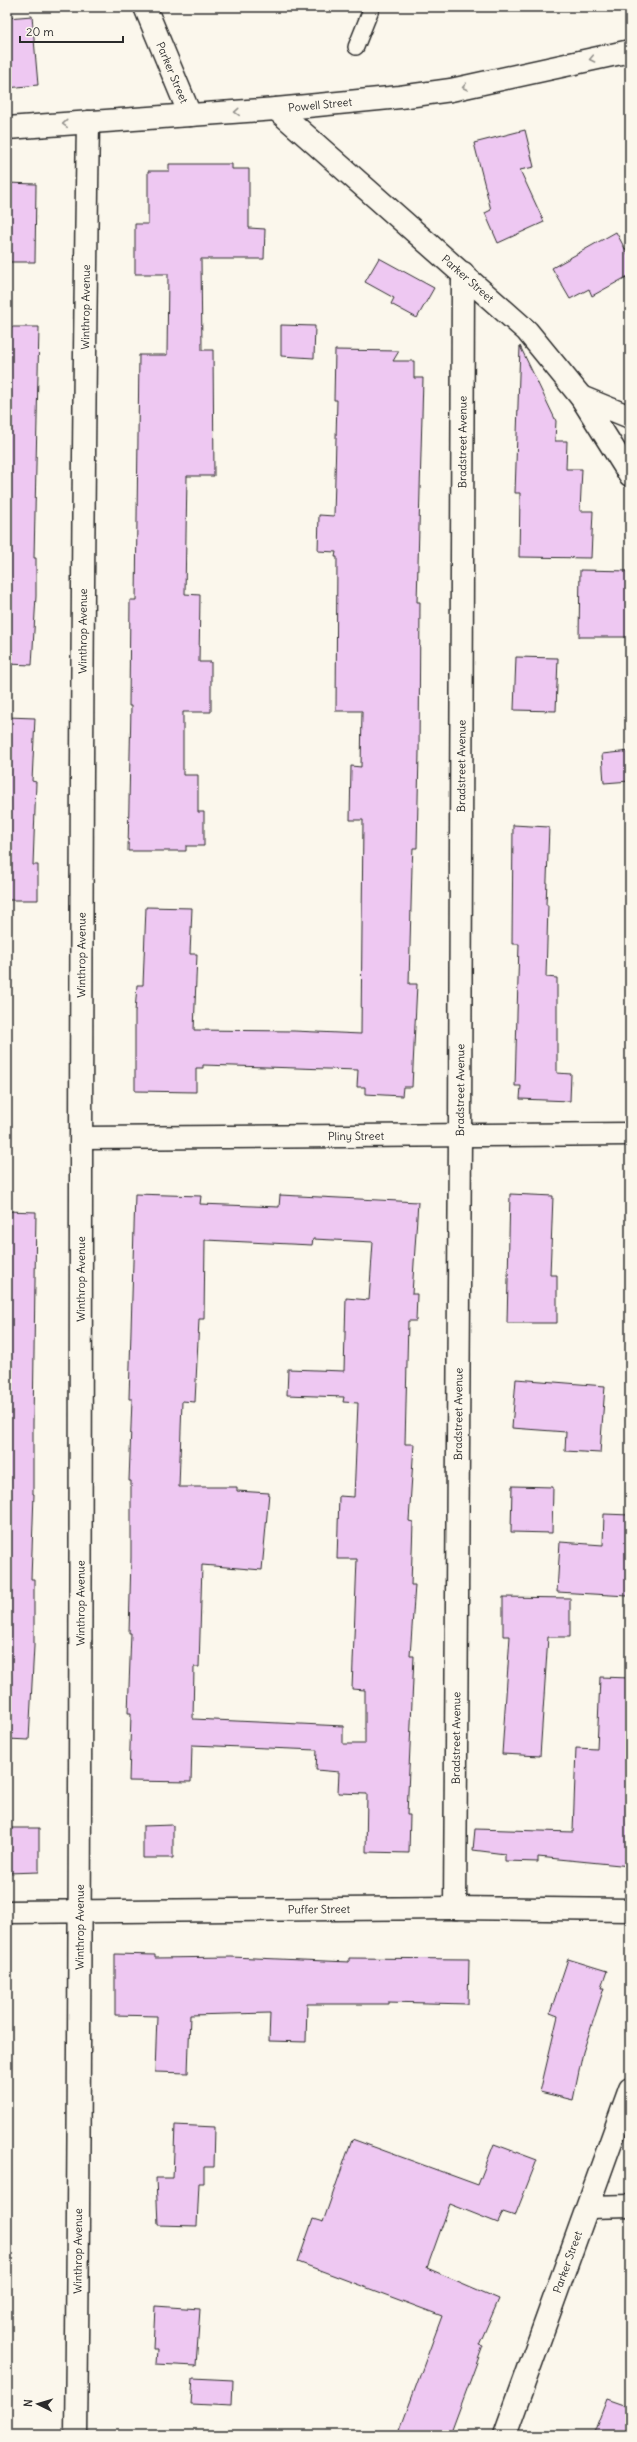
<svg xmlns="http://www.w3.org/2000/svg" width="637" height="2442" font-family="Delius,sans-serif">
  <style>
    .building { fill: #eec8f2; stroke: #2b2b2b; fill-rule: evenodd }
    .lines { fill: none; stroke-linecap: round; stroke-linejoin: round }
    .service-casing { stroke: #2b2b2b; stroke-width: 18 }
    .minor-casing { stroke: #2b2b2b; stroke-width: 25 }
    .tertiary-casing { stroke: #2b2b2b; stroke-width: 25 }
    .service { stroke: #fbf7ec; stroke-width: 15 }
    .minor { stroke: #fbf7ec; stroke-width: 22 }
    .tertiary { stroke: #fbf7ec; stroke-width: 22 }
    .oneway { stroke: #93918c }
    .labels { text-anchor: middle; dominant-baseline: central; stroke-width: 3.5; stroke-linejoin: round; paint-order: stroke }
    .street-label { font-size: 11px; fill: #2b2b2b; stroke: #fbf7ec }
  </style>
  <rect width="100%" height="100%" fill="#fbf7ec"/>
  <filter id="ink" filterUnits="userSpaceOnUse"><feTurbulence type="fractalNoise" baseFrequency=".025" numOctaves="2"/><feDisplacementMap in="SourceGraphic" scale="8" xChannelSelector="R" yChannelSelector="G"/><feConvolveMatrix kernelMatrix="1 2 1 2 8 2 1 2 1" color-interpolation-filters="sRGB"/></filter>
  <g filter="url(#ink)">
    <path class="building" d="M 32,16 L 38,85 L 7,88 L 7,18 Z
      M 525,130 L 534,167 L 520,170 L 544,222 L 498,243 L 485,213 L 491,210 L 474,143 Z
      M 169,164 L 232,164 L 232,169 L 249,169 L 249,228 L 265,229 L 264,259 L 201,259 L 202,350 L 213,350 L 214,476 L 187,476 L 185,594 L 200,595 L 199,662 L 211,662 L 211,712 L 183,712 L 183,775 L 198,775 L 198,812 L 204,812 L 204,846 L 186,846 L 186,851 L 128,851 L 131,706 L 129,706 L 130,600 L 136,600 L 139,355 L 167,355 L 168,274 L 135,274 L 135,224 L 148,224 L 148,171 L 169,171 Z
      M 7,183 L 36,184 L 35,262 L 7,262 Z
      M 616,232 L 630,258 L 630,275 L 592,296 L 589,289 L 570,299 L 552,268 Z
      M 379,258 L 434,288 L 417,318 L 391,304 L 394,298 L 365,282 Z
      M 281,325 L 315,326 L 314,358 L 281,356 Z
      M 7,327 L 39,327 L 34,558 L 36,558 L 36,596 L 32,665 L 7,664 Z
      M 520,346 L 556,421 L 555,441 L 567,441 L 566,469 L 582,469 L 580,511 L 593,511 L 591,558 L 519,557 L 520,493 L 515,493 Z
      M 335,350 L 399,351 L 393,361 L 414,361 L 414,378 L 423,378 L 417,602 L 420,602 L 419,752 L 417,848 L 413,848 L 412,867 L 409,984 L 417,984 L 412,1087 L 403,1087 L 402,1096 L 365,1094 L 365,1087 L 357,1087 L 358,1070 L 203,1065 L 203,1068 L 196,1068 L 196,1092 L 135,1091 L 135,1012 L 137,985 L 143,985 L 146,907 L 192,908 L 190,954 L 197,954 L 194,1030 L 294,1031 L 361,1034 L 363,820 L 350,820 L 351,766 L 361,767 L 362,711 L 336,711 L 337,557 L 335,557 L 336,552 L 318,551 L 319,515 L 334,516 L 337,400 L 334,400 Z
      M 580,570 L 630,571 L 630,637 L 579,637 Z
      M 516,657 L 558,658 L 556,711 L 514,710 Z
      M 7,717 L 35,718 L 32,781 L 36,782 L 33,865 L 38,865 L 38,900 L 7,900 Z
      M 630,751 L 630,781 L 604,783 L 602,754 Z
      M 513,825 L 549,827 L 546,905 L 548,905 L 546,977 L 557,978 L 557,1073 L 571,1074 L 570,1101 L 520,1099 L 521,1086 L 515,1086 L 519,944 L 512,944 Z
      M 135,1194 L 201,1196 L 200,1204 L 279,1207 L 280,1195 L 418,1202 L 412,1294 L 417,1294 L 416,1321 L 408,1321 L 405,1444 L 414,1444 L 409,1521 L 413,1522 L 411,1585 L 415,1585 L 410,1656 L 414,1656 L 407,1815 L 410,1815 L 409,1853 L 366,1852 L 367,1794 L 338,1793 L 339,1772 L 316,1770 L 317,1750 L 192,1745 L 191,1782 L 129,1781 L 131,1713 L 128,1713 L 131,1633 L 129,1633 L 131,1558 L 131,1481 L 129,1481 L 132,1399 L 129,1399 ZM 313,1239 L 373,1242 L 369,1300 L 346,1298 L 344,1371 L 288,1369 L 287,1395 L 344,1397 L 343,1402 L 358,1403 L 354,1497 L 339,1496 L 337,1559 L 357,1559 L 352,1689 L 365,1690 L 365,1744 L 343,1744 L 343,1726 L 193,1719 L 194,1667 L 199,1667 L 202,1565 L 262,1570 L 269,1493 L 237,1491 L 237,1487 L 179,1487 L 182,1401 L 195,1402 L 199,1319 L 204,1319 L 205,1240 L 312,1245 Z
      M 510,1194 L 553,1196 L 550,1275 L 557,1275 L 557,1323 L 507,1323 Z
      M 7,1211 L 36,1212 L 33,1423 L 33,1494 L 34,1494 L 31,1579 L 34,1579 L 34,1646 L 29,1740 L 7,1739 Z
      M 516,1379 L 605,1386 L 600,1453 L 565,1451 L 566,1432 L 512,1428 Z
      M 512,1486 L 553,1487 L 552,1533 L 511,1532 Z
      M 604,1514 L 630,1515 L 628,1596 L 557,1592 L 560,1542 L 603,1545 Z
      M 503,1597 L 570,1598 L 570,1637 L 548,1637 L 540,1756 L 502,1754 L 510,1636 L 503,1636 Z
      M 600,1677 L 630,1678 L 630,1866 L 538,1857 L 538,1862 L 505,1861 L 505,1854 L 473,1850 L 475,1829 L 573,1832 L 576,1748 L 597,1749 Z
      M 173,1825 L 173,1858 L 143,1858 L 143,1826 Z
      M 7,1828 L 39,1828 L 39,1872 L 7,1873 Z
      M 115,1954 L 155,1955 L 155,1958 L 231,1957 L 349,1962 L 349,1958 L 469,1959 L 468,2004 L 388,2002 L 388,2004 L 307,2004 L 306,2042 L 269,2041 L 270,2013 L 190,2015 L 188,2073 L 155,2072 L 157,2016 L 115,2015 Z
      M 568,1959 L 607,1971 L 601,1988 L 604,1988 L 583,2052 L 573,2100 L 540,2092 L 558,2016 L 550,2013 Z
      M 175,2125 L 215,2127 L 214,2167 L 204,2167 L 204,2183 L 199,2183 L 197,2226 L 158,2225 L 156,2178 L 173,2178 Z
      M 352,2139 L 478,2185 L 494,2144 L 537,2160 L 515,2216 L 503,2212 L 498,2223 L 450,2204 L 427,2268 L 499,2299 L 479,2345 L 483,2346 L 450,2435 L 398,2435 L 442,2316 L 298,2262 L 313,2219 L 323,2222 Z
      M 155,2306 L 200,2309 L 196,2366 L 156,2364 L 157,2349 L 153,2349 Z
      M 193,2378 L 233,2380 L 232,2406 L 191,2404 Z
      M 607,2399 L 630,2407 L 630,2435 L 593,2435 Z"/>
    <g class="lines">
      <defs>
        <path id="service" d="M 356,47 L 372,7"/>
        <g id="minor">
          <path id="s1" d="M 145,7 L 190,115"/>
          <path d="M 581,397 L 630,417"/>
          <path id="s2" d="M 82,1138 L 630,1134"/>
          <path id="s3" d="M 455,1908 L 460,1135 L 463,273"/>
          <path id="s4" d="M 7,1912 L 455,1908 L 630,1910"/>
          <path d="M 589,2207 L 630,2206"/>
          <path id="s5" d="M 76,2435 C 85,1664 76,893 88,122"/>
        </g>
        <g id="tertiary">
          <path id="s6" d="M 276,109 L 527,331 L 581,397 L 630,475"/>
          <path id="s7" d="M 7,128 L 276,109 L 400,97 L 451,90 L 630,51"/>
          <path id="s8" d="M 505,2435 L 630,2089"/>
        </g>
      </defs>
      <use href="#service" class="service-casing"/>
      <use href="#minor" class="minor-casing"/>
      <use href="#tertiary" class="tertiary-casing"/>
      <use href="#service" class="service"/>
      <use href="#minor" class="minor"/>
      <use href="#tertiary" class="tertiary"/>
    </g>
    <defs><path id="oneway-chevron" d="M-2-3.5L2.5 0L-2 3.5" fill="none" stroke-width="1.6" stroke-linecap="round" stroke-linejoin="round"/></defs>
    <g class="oneway">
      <use href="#oneway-chevron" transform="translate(592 59) rotate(168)"/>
      <use href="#oneway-chevron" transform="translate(465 87) rotate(168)"/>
      <use href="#oneway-chevron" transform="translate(237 112) rotate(176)"/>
      <use href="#oneway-chevron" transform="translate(65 124) rotate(176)"/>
    </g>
  </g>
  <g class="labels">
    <g class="street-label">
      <text stroke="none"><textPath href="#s1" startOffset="71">Parker Street</textPath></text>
      <text stroke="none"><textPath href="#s7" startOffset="314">Powell Street</textPath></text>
      <text stroke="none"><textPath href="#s6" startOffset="256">Parker Street</textPath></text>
      <text stroke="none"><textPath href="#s5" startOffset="2128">Winthrop Avenue</textPath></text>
      <text stroke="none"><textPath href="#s3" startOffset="1466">Bradstreet Avenue</textPath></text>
      <text stroke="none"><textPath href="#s5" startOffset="1804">Winthrop Avenue</textPath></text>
      <text stroke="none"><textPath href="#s3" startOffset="1142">Bradstreet Avenue</textPath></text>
      <text stroke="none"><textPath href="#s5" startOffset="1480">Winthrop Avenue</textPath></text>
      <text stroke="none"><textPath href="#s3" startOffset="818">Bradstreet Avenue</textPath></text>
      <text stroke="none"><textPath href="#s2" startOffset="274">Pliny Street</textPath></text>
      <text stroke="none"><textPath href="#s5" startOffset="1156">Winthrop Avenue</textPath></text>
      <text stroke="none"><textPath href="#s3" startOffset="494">Bradstreet Avenue</textPath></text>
      <text stroke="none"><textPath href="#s5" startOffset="832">Winthrop Avenue</textPath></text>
      <text stroke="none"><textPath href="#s3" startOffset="170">Bradstreet Avenue</textPath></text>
      <text stroke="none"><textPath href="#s4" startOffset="312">Puffer Street</textPath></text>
      <text stroke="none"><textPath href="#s5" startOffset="508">Winthrop Avenue</textPath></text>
      <text stroke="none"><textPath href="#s5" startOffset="184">Winthrop Avenue</textPath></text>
      <text stroke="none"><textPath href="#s8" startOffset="184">Parker Street</textPath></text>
    </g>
  </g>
  <rect width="637" height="2442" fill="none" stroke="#fbf7ec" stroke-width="24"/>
  <rect x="12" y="12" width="613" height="2418" fill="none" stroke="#2b2b2b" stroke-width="1.5" filter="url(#ink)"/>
  <g transform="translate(38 2404) rotate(275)" stroke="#fbf7ec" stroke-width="3" paint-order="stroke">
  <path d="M0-3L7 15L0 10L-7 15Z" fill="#2b2b2b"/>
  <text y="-6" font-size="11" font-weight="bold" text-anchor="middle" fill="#2b2b2b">N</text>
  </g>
  <path d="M20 36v6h103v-6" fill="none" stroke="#2b2b2b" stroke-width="2"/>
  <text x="26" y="36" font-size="12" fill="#2b2b2b" stroke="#fbf7ec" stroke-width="3" paint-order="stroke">20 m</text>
</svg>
